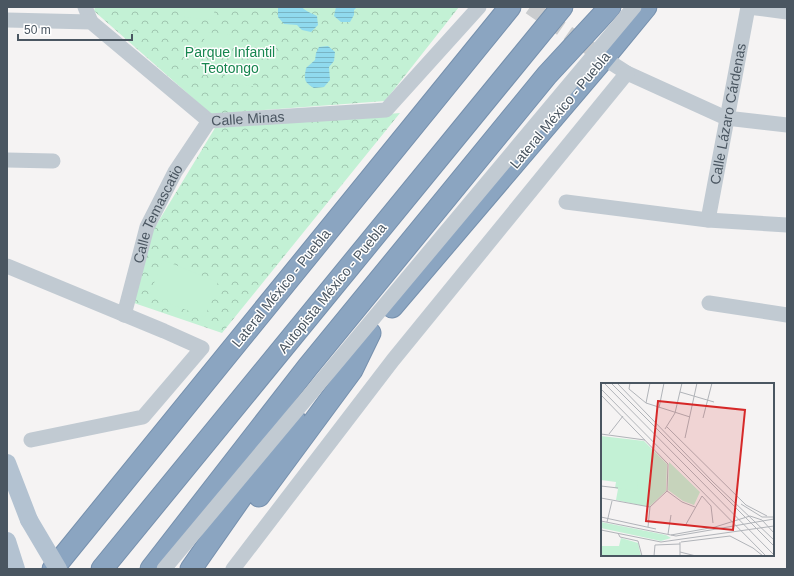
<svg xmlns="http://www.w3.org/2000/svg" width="794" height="576" font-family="Helvetica,sans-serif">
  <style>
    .park { fill: url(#park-crowns) }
    .garden { fill: #c3f1d5 }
    .water { fill: url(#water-rules) }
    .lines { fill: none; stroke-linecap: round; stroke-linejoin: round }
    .minor-tunnel { stroke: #caccce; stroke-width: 15; stroke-dasharray: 15 8; stroke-linecap: butt }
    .highway-casing { stroke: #7690ad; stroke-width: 23 }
    .minor { stroke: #c1cad2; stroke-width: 15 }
    .major { stroke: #b3c2d1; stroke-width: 18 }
    .highway { stroke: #8ba5c1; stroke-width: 21 }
    .minor-bridge { stroke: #c1cad2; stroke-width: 15 }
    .major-bridge { stroke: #b3c2d1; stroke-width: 18 }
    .labels { text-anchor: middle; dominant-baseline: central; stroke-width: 3; stroke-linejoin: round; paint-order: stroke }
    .park-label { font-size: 14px; fill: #17864f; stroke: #fff }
    .street-label { font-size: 14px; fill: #4a5661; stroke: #fff }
    .inset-road { fill: none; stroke: #b1b4b9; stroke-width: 1 }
    .view { fill: #d62828; fill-opacity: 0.15; stroke: #d62828; stroke-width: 2 }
    .inset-edge { fill: none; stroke: #4a5661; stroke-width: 2 }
  </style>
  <defs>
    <pattern id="park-crowns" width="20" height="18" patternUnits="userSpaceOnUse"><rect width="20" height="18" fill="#c3f1d5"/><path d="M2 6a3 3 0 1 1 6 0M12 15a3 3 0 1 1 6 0" fill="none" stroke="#a0c6b0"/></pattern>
    <pattern id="water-rules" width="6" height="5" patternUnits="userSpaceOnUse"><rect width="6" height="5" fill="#90daee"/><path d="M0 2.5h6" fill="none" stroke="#78b4c4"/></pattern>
  </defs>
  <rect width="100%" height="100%" fill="#f5f3f3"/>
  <path class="park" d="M 95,7 L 459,7 L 385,101 L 211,114 L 94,11 Z
    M 400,113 L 222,333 L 134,303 L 152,232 L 215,128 Z"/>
  <path class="garden" d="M 185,7 L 215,7 L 213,20 L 184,17 Z
    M 205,32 L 234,35 L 232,52 L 203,49 Z
    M 226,65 L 255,69 L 253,86 L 224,83 Z
    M 163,260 L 218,282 L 205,317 L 149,296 Z"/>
  <path class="water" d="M 278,7 L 302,7 C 306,12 312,13 317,16 L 318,25 L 311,32 L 302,30 L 297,25 L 284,24 L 278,17 Z
    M 336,7 L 357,7 L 354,10 L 354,15 L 350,22 L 341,22 L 334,16 Z
    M 328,46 L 335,52 L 334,61 L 329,67 L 330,80 L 324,87 L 314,88 C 304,82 304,80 306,68 L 315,60 L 316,53 L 319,47 Z"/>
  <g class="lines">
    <path class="minor-tunnel" d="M 530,7 L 607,60"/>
    <defs>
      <path id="highway" d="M 392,307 L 604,58 L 646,7
        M 259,496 L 352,370 L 370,333
        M 53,569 L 510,7
        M 102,569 L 562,7
        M 151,569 L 307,368 L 547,75 L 610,7
        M 191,569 L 295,420"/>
    </defs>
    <use href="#highway" class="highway-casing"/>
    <g class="minor">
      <path d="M 85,7 L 91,22"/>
      <path d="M 748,7 L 787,12"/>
      <path id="s1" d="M 7,20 L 91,22 L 209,121 L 386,110 L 479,7"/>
      <path d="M 613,64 L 627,73 L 726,118 L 787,125"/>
      <path d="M 7,160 L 53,161"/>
      <path d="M 566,202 L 708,220 L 787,225"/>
      <path id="s2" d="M 708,220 L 748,7"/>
      <path d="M 7,266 L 164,331 L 202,348 L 143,417 L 31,440"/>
      <path d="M 709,303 L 787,315"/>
      <path id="s3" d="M 124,315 L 147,227 L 175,172 L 209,121"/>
      <path d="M 233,569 L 393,360 L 627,73"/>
    </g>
    <path class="major" d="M 7,463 L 29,520
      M 7,541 L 16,569"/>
    <use href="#highway" class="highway"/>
    <path class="minor-bridge" d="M 164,569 C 241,478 316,386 393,295 C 473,199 554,104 634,7"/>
    <path class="major-bridge" d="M 29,520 L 58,569"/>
  </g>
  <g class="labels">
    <g class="park-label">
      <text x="230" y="52">Parque Infantil<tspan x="230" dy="16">Teotongo</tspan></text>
    </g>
    <g class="street-label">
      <text transform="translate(560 110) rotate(-50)">Lateral México - Puebla</text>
      <text stroke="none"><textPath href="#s2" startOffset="108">Calle Lázaro Cárdenas</textPath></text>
      <text stroke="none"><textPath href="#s1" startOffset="277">Calle Minas</textPath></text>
      <text stroke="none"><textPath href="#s3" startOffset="107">Calle Temascatio</textPath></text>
      <text transform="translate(281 288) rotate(-51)">Lateral México - Puebla</text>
      <text transform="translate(332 288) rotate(-51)">Autopista México - Puebla</text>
    </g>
  </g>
  <g transform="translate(601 383)">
    <rect width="173" height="173" fill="#f5f3f3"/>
    <path d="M 0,53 L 43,58 L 66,81 L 65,108 L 48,124 L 15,117 L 17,106 L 14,105 L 15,99 L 0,97 ZM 68,79 L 99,109 L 93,122 L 82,118 L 67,107 ZM 0,139 L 65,152 L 70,155 L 60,158 L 0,145 ZM 20,155 L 37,160 L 40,173 L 0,173 L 0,163 L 18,163 Z" fill="#c3f1d5"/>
    <path d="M 19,97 L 37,100 L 36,109 L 18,105 Z" fill="#c3f1d5"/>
    <path class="inset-road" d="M 3,0 L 173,172M 10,0 L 173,163M 16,0 L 112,99 L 173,157M 29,0 L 28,6 L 45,20 L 89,34M 0,6 L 165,173M 79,9 L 113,19M 0,12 L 67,81 L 66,108 L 49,124 L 47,144M 45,20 L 49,0M 58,25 L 63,0M 102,35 L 111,0M 66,44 L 145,122 L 166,133M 64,46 L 74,30 L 81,0M 0,51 L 44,57M 8,51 L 22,33M 84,55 L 96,0M 0,103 L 17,105M 66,108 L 81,119 L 94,124M 0,115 L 49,124M 140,121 L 161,134 L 173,134M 0,134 L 55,146M 0,138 L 75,153 L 173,136M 6,139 L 11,118M 84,143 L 101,113 L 110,123 L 112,140M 0,147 L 60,159 L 173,143M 17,150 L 19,154 L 37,158 L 41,173M 67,151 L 70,132M 70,152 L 114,144 L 149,133 L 161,137 L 173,150M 79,159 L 79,173M 80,159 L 129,153 L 152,165 L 162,173M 79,169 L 95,173M 53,173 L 54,162 L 79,161"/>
    <path class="view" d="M 57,18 L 144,27 L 132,147 L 45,138 Z"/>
    <rect width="173" height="173" class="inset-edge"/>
  </g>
  <rect width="794" height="576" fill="none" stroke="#4a5661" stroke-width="16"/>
  <path d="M18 34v6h114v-6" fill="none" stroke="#4a5661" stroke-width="2"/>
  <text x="24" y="34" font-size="12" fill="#4a5661" stroke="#ffffff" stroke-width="3" paint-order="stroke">50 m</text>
</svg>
